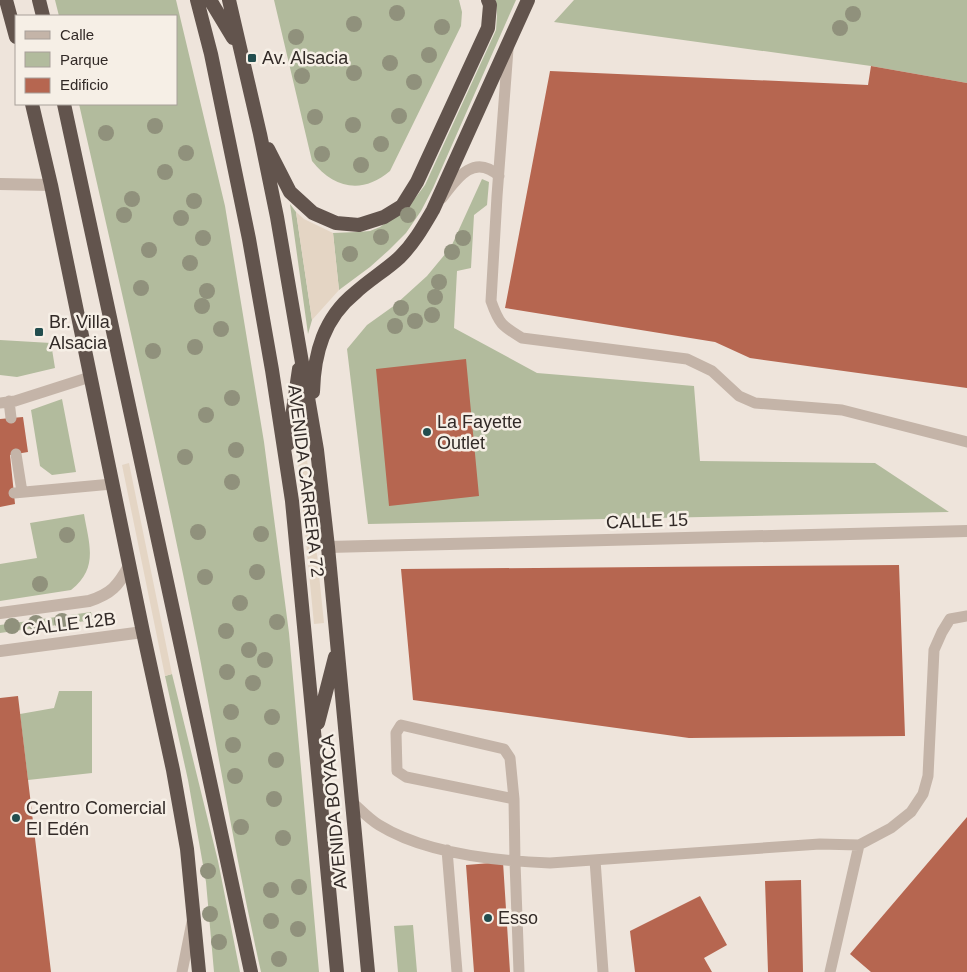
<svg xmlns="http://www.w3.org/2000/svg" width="967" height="972" font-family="Arial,sans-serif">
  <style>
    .green { fill: #b2bb9d }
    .plaza { fill: #e4d5c4 }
    .building { fill: #b66650 }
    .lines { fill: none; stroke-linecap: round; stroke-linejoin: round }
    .service { stroke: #c4b4a8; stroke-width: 11 }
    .minor { stroke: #c4b4a8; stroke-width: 12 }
    .tertiary { stroke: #c4b4a8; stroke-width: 12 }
    .trunk { stroke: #62544d; stroke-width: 14 }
    .tree { fill: #90917c }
    .poi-dot { fill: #224d4e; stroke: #f6efe6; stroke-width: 2 }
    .labels { text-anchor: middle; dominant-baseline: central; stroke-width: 5; stroke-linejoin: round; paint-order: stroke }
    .poi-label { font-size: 18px; fill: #322a27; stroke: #f6efe6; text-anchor: start }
    .street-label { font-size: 18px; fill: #322a27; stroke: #f6efe6 }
  </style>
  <rect width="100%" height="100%" fill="#eee4db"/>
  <path class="green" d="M 55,0 L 176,0 L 225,206 L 264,442 L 289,633 L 319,972 L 261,972 C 237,865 219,756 198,648 C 162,466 120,285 79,104 L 176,104 L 176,16 L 59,16 Z
    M 274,0 L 459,0 L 462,12 L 461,26 L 390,171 C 362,195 333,188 312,161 Z
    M 496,0 L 516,0 L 433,188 L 421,211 L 406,233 L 389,250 L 370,267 L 339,290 L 333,233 L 357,232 L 370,231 L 380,227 L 405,209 L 416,197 L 425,185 L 496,30 L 497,15 Z
    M 574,0 L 967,0 L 967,83 L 871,66 L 554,22 Z
    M 482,179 L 489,182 L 487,205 L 474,215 L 471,268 L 457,271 L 454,328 L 537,373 L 694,386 L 700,461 L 875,463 L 949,512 L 368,524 L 347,349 L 367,325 L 395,305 L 427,276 L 451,247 Z
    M 290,204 L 296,212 L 312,320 L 308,334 Z
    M 0,340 L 51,343 L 55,368 L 17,377 L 0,375 Z
    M 62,399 L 76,472 L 52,475 L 40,466 L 31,410 Z
    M 84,514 C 89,544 99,568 71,590 L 0,601 L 0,564 L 37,558 L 30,523 Z
    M 91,612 L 93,620 L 0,633 L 0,625 Z
    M 172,674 L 218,861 L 240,972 L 214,972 L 206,882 L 188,780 L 165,676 Z
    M 59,691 L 92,691 L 92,773 L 28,780 L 20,714 L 54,708 Z
    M 413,925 L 417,972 L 398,972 L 394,926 Z"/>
  <path class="plaza" d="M 296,212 L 304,219 L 333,233 L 339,290 L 312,320 Z
    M 307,459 L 324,623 L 314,624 L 298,460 Z
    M 129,463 L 172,674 L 165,676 L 122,465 Z"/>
  <path class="building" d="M 871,66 L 967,83 L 967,388 L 750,358 L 715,342 L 505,308 L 550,71 L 868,85 Z
    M 466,359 L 479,496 L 389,506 L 376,369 Z
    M 23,417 L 28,452 L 10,455 L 15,504 L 0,507 L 0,419 Z
    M 899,565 L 905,736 L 689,738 L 413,700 L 401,569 Z
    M 18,696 L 37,855 L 51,972 L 0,972 L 0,698 Z
    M 967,817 L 967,972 L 871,972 L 850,954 Z
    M 503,862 L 510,972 L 474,972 L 466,865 Z
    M 801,880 L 803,972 L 768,972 L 765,881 Z
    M 700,896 L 727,945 L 704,958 L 712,972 L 635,972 L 630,931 Z"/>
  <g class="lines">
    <path class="service" d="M 508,49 L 497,196 L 491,301 C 499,324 502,326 522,338 L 687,359 L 712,371 L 739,396 L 755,403 L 842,410 L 967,442
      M 442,198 C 457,178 474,153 499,176
      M 9,401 L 11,418
      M 0,403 L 15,401 L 90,377
      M 16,454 L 22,492
      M 14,493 L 112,484
      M 514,799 L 406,777 L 397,771 L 396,733 L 401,725 L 504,749 L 510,758 L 514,799 L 515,862 L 519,972
      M 352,802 C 361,810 369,819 379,825 C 424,853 497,861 550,863 L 820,844 L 859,845 L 891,828 L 911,812 L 923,794 L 928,776 L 934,650 L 942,632 L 950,619 L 967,616
      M 447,850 L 457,972
      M 595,860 L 603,972
      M 182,972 L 192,922
      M 830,972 L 859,845"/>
    <path class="minor" d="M 0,184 L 51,185
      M 328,547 L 967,531"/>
    <path class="tertiary" d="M 0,613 L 89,601 C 111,594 118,586 129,566
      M 0,651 L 143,632"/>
    <path class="trunk" d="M 6,0 L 16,37
      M 39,0 L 43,16
      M 197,0 L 211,54 L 249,239 L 272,370 L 292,501 L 337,972
      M 210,0 L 233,38
      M 229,0 L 260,134 L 277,217 L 317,450 L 328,547 L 368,972
      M 32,104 L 51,185 L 143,632 L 173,770 L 187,849 L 199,972
      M 64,104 L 251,972
      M 268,149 L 290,192 L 313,213 L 336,223 L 359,225 L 384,217 L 402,206 L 417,182 L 488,28 L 490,5 L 488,0
      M 313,392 C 314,353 324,318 355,293 C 369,280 386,270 400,257 C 414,243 423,227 433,210 L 528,0
      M 288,444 L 299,369
      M 318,723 L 335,657"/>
  </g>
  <g class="tree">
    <circle cx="397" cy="13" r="8"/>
    <circle cx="853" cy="14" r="8"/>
    <circle cx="354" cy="24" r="8"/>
    <circle cx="442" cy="27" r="8"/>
    <circle cx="840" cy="28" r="8"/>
    <circle cx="296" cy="37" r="8"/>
    <circle cx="429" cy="55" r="8"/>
    <circle cx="390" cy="63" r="8"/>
    <circle cx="354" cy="73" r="8"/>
    <circle cx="302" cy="76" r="8"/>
    <circle cx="414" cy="82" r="8"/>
    <circle cx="399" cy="116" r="8"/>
    <circle cx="315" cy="117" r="8"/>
    <circle cx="353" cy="125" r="8"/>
    <circle cx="155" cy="126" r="8"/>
    <circle cx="106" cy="133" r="8"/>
    <circle cx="381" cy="144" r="8"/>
    <circle cx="186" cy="153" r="8"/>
    <circle cx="322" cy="154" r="8"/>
    <circle cx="361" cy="165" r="8"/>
    <circle cx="165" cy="172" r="8"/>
    <circle cx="132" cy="199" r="8"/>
    <circle cx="194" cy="201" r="8"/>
    <circle cx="124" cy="215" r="8"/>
    <circle cx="408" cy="215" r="8"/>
    <circle cx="181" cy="218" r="8"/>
    <circle cx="381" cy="237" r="8"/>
    <circle cx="203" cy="238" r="8"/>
    <circle cx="463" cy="238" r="8"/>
    <circle cx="149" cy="250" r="8"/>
    <circle cx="452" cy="252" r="8"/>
    <circle cx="350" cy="254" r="8"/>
    <circle cx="190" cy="263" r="8"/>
    <circle cx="439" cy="282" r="8"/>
    <circle cx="141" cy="288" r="8"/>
    <circle cx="207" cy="291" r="8"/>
    <circle cx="435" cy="297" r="8"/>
    <circle cx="202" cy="306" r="8"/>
    <circle cx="401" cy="308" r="8"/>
    <circle cx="432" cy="315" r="8"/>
    <circle cx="415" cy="321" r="8"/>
    <circle cx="395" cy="326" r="8"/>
    <circle cx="221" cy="329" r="8"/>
    <circle cx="195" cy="347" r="8"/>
    <circle cx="153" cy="351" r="8"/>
    <circle cx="232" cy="398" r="8"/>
    <circle cx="206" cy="415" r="8"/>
    <circle cx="236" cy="450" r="8"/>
    <circle cx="185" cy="457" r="8"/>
    <circle cx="232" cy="482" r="8"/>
    <circle cx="198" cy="532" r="8"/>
    <circle cx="261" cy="534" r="8"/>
    <circle cx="67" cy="535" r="8"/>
    <circle cx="257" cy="572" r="8"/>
    <circle cx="205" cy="577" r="8"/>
    <circle cx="40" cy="584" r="8"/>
    <circle cx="240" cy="603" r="8"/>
    <circle cx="62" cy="621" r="8"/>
    <circle cx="277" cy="622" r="8"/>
    <circle cx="36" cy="623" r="8"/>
    <circle cx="12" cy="626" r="8"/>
    <circle cx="226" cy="631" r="8"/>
    <circle cx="249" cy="650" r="8"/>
    <circle cx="265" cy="660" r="8"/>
    <circle cx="227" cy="672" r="8"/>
    <circle cx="253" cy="683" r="8"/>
    <circle cx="231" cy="712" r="8"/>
    <circle cx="272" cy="717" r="8"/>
    <circle cx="233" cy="745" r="8"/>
    <circle cx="276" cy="760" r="8"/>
    <circle cx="235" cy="776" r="8"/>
    <circle cx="274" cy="799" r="8"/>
    <circle cx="241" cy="827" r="8"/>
    <circle cx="283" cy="838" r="8"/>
    <circle cx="208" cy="871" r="8"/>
    <circle cx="299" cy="887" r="8"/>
    <circle cx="271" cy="890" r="8"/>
    <circle cx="210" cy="914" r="8"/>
    <circle cx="271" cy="921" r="8"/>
    <circle cx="298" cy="929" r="8"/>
    <circle cx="219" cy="942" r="8"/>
    <circle cx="279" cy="959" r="8"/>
  </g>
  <g class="poi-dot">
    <rect x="247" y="53" width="10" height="10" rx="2.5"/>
    <rect x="34" y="327" width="10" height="10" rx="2.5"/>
    <circle cx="427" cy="432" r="5"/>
    <circle cx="16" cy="818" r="5"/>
    <circle cx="488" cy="918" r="5"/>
  </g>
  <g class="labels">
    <g class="poi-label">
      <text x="262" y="58">Av. Alsacia</text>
      <text x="49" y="322">Br. Villa<tspan x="49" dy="21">Alsacia</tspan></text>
      <text x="437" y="422">La Fayette<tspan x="437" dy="21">Outlet</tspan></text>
      <text x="26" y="808">Centro Comercial<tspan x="26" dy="21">El Edén</tspan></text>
      <text x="498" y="918">Esso</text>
    </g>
    <g class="street-label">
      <text transform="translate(306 481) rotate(83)">AVENIDA CARRERA 72</text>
      <text transform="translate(647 521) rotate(-2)">CALLE 15</text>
      <text transform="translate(69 624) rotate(-7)">CALLE 12B</text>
      <text transform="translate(334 812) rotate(-95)">AVENIDA BOYACA</text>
    </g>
  </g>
  <rect x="15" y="15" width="162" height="90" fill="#f6efe6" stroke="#a8a09a"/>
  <rect x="25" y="31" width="25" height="8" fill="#c4b4a8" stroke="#a8a09a"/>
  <text x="60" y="40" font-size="15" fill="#322a27">Calle</text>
  <rect x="25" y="52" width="25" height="15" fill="#b2bb9d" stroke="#a8a09a"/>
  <text x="60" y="65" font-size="15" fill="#322a27">Parque</text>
  <rect x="25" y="78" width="25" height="15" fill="#b66650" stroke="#a8a09a"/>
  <text x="60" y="90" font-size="15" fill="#322a27">Edificio</text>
</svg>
